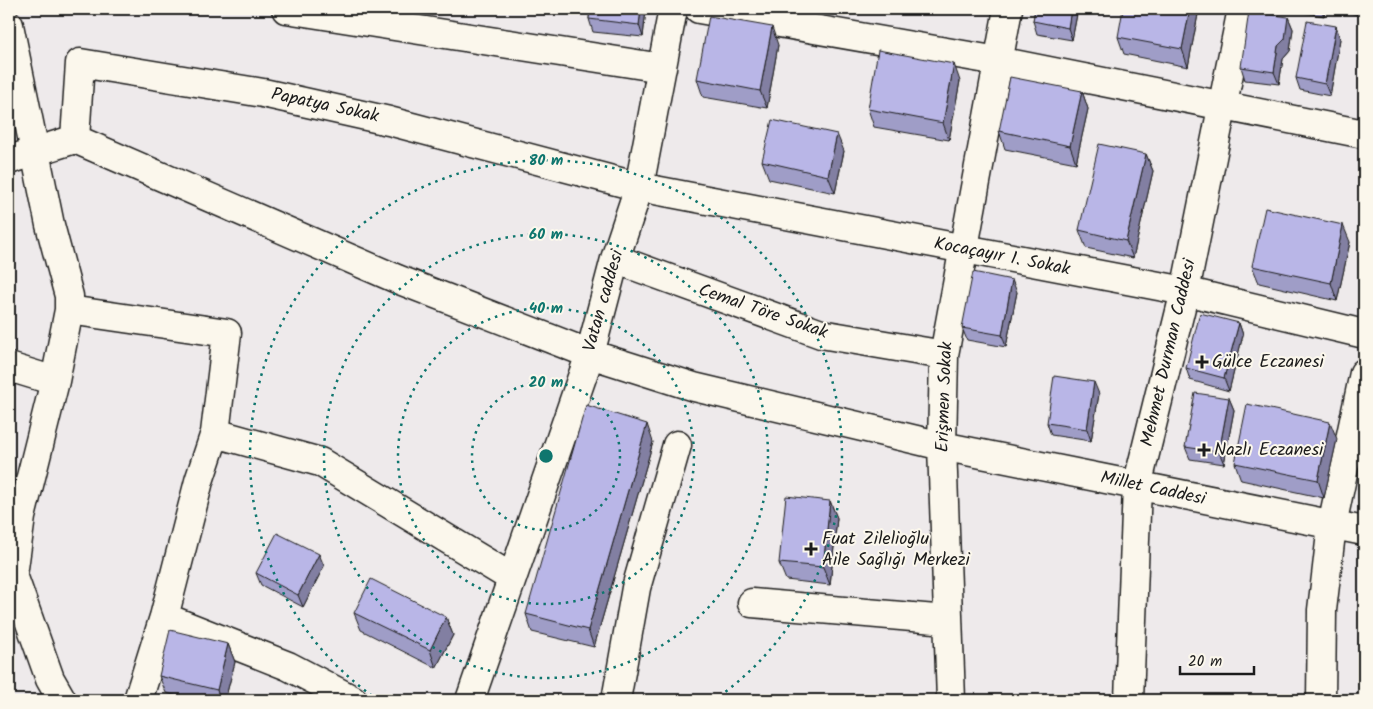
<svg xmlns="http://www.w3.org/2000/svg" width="1373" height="709" font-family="Kalam,sans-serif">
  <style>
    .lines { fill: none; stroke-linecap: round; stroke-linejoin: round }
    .minor-casing { stroke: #1c1c1c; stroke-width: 31 }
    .minor { stroke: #fbf7ec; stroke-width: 28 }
    .wall { fill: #9f9dc7; stroke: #1c1c1c }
    .shaded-wall { fill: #827fa2; stroke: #1c1c1c }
    .building { fill: #b9b6e7; stroke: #1c1c1c }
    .ring { fill: none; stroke: #0f766e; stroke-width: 2.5; stroke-dasharray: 2.5 5 }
    .poi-dot { fill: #1c1c1c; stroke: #fbf7ec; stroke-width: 2 }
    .labels { text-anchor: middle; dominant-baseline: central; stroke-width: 4; stroke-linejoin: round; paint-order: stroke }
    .street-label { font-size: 18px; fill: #1c1c1c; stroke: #fbf7ec }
    .poi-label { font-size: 18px; fill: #1c1c1c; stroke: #fbf7ec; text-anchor: start }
    .centre { fill: #0f766e; stroke: #fbf7ec; stroke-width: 2.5 }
    .ring-label { font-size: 15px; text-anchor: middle; font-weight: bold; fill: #0f766e; stroke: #fbf7ec; stroke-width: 4; stroke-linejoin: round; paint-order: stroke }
  </style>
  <rect width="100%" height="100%" fill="#eeeaeb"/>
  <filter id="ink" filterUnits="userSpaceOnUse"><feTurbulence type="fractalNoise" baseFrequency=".02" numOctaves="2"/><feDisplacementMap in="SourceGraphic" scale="10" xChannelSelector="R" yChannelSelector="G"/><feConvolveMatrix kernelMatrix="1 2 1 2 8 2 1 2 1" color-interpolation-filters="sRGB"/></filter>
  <g filter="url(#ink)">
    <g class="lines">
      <defs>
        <path id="minor" d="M 286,9 L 662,68
          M 699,9 L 998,61 L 1364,134
          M 9,25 L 50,225 L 69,296 L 69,310 L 55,381 L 21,517 L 13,575 L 50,679 L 62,700
          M 75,139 L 80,63 L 263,93 L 389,121 L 639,187 L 1185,291 L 1364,334
          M 9,160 L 75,139 L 397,279 L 590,354 L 694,387 L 942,446 L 1364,531
          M 615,259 L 821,334 L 944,355
          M 69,310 L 227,333 L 215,433 L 199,481 L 164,617 L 138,700
          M 9,367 L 55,381
          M 215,433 L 320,462 L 512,578
          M 752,603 L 947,620
          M 164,617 L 288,666 L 353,700
          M 470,700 L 590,354 L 615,259 L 639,187 L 673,9
          M 616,700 L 636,588 L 677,445
          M 951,700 L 942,446 L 944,355 L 1008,9
          M 1129,700 L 1137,486 L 1185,291 L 1242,9
          M 1321,700 L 1322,610 L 1332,525 L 1364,373"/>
      </defs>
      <use href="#minor" class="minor-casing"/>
      <use href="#minor" class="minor"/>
    </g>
    <path class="wall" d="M 590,9 L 646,9 L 643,37 L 593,32 L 589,19 Z
      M 1035,9 L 1078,9 L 1072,40 L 1037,34 L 1033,21 Z
      M 1199,9 L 1188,67 L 1124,54 L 1118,37 Z
      M 1285,9 L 1325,9 L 1324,16 Z
      M 1342,9 L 1364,9 L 1364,16 L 1344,12 Z
      M 1288,17 L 1293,29 L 1290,51 L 1283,59 L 1279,84 L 1245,80 L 1241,67 Z
      M 1336,26 L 1340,39 L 1330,96 L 1300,90 L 1296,78 Z
      M 778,45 L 767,108 L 703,97 L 697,79 Z
      M 960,81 L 949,140 L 874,127 L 868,109 Z
      M 1082,91 L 1088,109 L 1076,163 L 1005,149 L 999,131 Z
      M 844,151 L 835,193 L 769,179 L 762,161 Z
      M 1146,154 L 1153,171 L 1133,258 L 1086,248 L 1079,230 Z
      M 1350,242 L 1337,301 L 1259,283 L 1252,266 Z
      M 1017,292 L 1006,347 L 967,340 L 962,328 Z
      M 1239,323 L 1243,335 L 1229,391 L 1190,380 L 1186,368 Z
      M 1099,394 L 1091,441 L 1051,435 L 1047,423 Z
      M 1229,398 L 1234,410 L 1224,464 L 1190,459 L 1185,447 Z
      M 1337,439 L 1324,498 L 1241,480 L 1235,463 Z
      M 653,442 L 594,647 L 532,632 L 526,614 Z
      M 830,501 L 837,518 L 830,585 L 786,580 L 779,563 Z
      M 324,566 L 303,607 L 261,585 L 256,573 Z
      M 354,613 L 446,617 L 453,635 L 436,668 L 361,630 Z
      M 228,644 L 235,662 L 225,700 L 194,700 L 166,693 L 159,676 Z"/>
    <path class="shaded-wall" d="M 641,9 L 646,9 L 643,37 L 639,25 Z
      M 1071,9 L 1078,9 L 1072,40 L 1068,28 Z
      M 1190,9 L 1199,9 L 1188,67 L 1182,49 Z
      M 1321,9 L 1325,9 L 1324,16 Z
      M 1288,17 L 1293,29 L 1290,51 L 1283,59 L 1279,84 L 1274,72 L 1278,46 Z
      M 1336,26 L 1340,39 L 1330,96 L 1325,84 Z
      M 772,27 L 778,45 L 767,108 L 760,91 Z
      M 954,64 L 960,81 L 949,140 L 943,123 Z
      M 1082,91 L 1088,109 L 1076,163 L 1070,146 Z
      M 837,134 L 844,151 L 835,193 L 828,176 Z
      M 1146,154 L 1153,171 L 1133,258 L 1126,241 Z
      M 1343,225 L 1350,242 L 1337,301 L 1331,283 Z
      M 1012,280 L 1017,292 L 1006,347 L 1002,335 Z
      M 1239,323 L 1243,335 L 1229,391 L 1224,378 Z
      M 1094,382 L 1099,394 L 1091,441 L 1087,429 Z
      M 1229,398 L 1234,410 L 1224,464 L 1219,452 Z
      M 1330,422 L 1337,439 L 1324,498 L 1318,480 Z
      M 647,424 L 653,442 L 594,647 L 588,630 Z
      M 830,501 L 837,518 L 830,585 L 823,567 Z
      M 319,554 L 324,566 L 303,607 L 298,595 Z
      M 446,617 L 453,635 L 436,668 L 430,650 Z
      M 228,644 L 235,662 L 225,700 L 220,700 L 217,690 Z"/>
    <path class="building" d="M 590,9 L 641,9 L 639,25 L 589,19 Z
      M 1035,9 L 1071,9 L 1068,28 L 1033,21 Z
      M 1123,9 L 1190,9 L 1182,49 L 1118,37 Z
      M 1249,11 L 1288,17 L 1285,39 L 1278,46 L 1274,72 L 1241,67 Z
      M 709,16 L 772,27 L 760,91 L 697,79 Z
      M 1307,21 L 1336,26 L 1325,84 L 1296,78 Z
      M 878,50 L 954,64 L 943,123 L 868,109 Z
      M 1010,77 L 1082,91 L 1070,146 L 999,131 Z
      M 772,120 L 837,134 L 828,176 L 762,161 Z
      M 1099,144 L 1146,154 L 1126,241 L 1079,230 Z
      M 1265,208 L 1343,225 L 1331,283 L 1252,266 Z
      M 973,272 L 1012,280 L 1002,335 L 962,328 Z
      M 1200,313 L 1239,323 L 1224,378 L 1186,368 Z
      M 1054,376 L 1094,382 L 1087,429 L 1047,423 Z
      M 1195,393 L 1229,398 L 1219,452 L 1185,447 Z
      M 1247,404 L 1330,422 L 1318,480 L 1235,463 Z
      M 586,405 L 647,424 L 588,630 L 526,614 Z
      M 786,496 L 830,501 L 823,567 L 779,563 Z
      M 277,533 L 319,554 L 298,595 L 256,573 Z
      M 371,579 L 446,617 L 430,650 L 354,613 Z
      M 170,630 L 228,644 L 217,690 L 159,676 Z"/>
  </g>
  <g class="ring">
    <circle cx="546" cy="456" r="74"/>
    <circle cx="546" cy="456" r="148"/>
    <circle cx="546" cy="456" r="222"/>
    <path d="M378 700A296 296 0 1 1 714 700"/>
  </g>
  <g class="poi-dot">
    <path d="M1199.5 354.5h5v5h5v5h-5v5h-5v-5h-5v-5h5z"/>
    <path d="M1201.5 442.5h5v5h5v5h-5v5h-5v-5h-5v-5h5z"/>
    <path d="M808.5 541.5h5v5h5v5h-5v5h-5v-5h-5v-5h5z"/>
  </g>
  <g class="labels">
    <g class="street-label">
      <text transform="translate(325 106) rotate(12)">Papatya Sokak</text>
      <text transform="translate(1002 257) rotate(11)">Kocaçayır 1. Sokak</text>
      <text transform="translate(604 301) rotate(-74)">Vatan caddesi</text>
      <text transform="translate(763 312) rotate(19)">Cemal Töre Sokak</text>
      <text transform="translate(1169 353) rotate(-77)">Mehmet Durman Caddesi</text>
      <text transform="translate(945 397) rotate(-88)">Erişmen Sokak</text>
      <text transform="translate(1153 489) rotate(12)">Millet Caddesi</text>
    </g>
    <g class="poi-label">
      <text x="1212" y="362">Gülce Eczanesi</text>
      <text x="1214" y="450">Nazlı Eczanesi</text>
      <text x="822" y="539">Fuat Zilelioğlu<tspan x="822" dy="21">Aile Sağlığı Merkezi</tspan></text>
    </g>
  </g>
  <circle cx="546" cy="456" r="8" class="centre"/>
  <g class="ring-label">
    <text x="546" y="165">80 m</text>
    <text x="546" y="239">60 m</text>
    <text x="546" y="313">40 m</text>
    <text x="546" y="387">20 m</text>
  </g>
  <rect width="1373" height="709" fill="none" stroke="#fbf7ec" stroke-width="30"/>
  <rect x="15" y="15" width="1343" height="679" fill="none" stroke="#1c1c1c" stroke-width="2" filter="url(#ink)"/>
  <path d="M1180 666v8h74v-8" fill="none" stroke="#1c1c1c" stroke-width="2.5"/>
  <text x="1188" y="666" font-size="15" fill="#1c1c1c" stroke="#fbf7ec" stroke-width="4" paint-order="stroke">20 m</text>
</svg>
